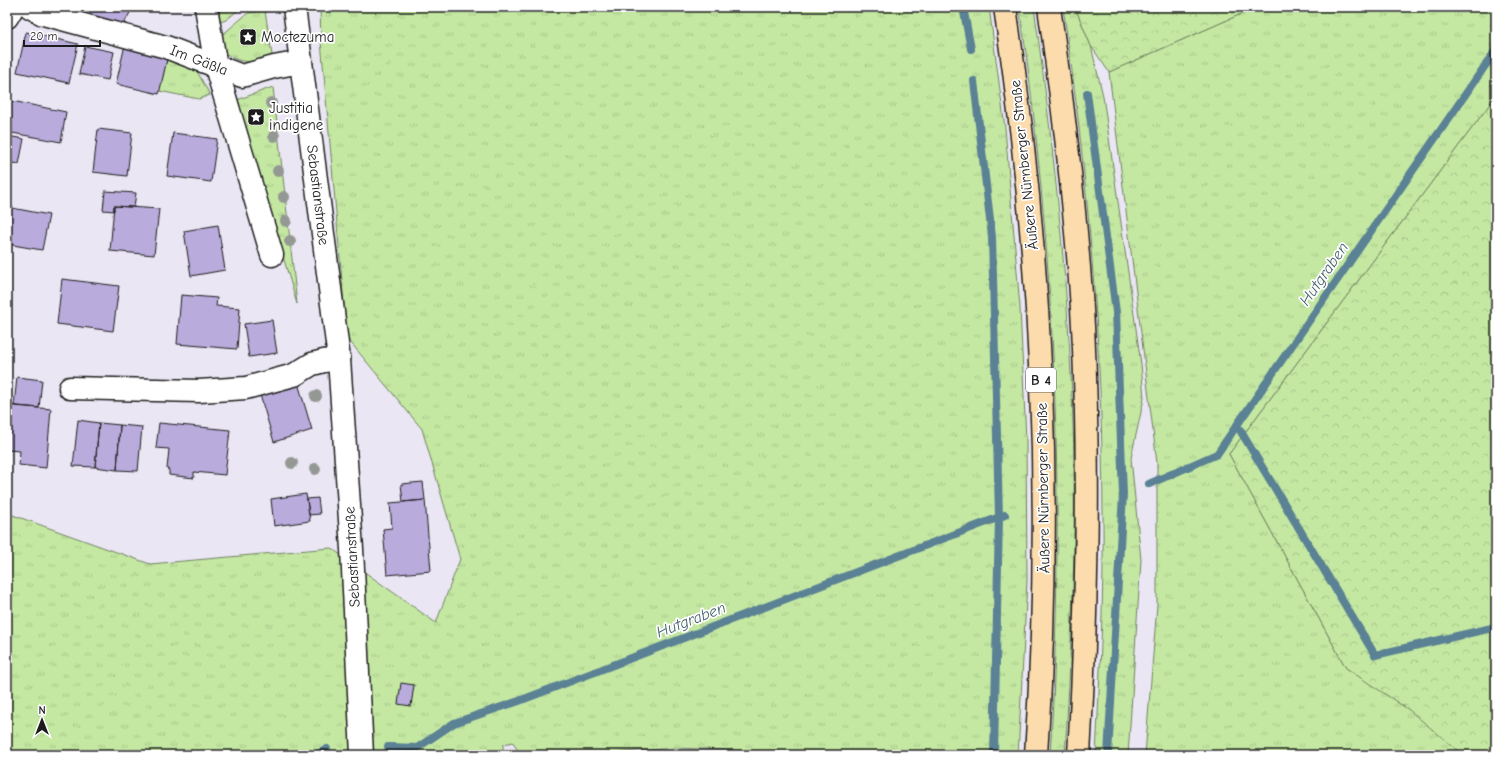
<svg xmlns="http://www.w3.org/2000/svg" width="1503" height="762" font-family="'Comic Neue',sans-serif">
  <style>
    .grass { fill: url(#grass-tufts); stroke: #70825f }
    .forest { fill: url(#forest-crowns); stroke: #70825f }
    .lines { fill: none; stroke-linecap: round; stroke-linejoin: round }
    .stream { stroke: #5a8194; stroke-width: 8 }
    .building { fill: #b9abdc; stroke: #1c1c1c }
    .street-casing { stroke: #1c1c1c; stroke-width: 25 }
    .secondary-casing { stroke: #1c1c1c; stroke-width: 25 }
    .highway-casing { stroke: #1c1c1c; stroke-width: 25 }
    .street { stroke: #fff; stroke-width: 22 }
    .secondary { stroke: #fff; stroke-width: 22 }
    .highway { stroke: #fcdcac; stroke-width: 22 }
    .tree { fill: #949893 }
    .labels { text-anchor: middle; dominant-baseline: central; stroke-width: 3.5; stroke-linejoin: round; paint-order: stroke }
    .shield { fill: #fff; stroke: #606060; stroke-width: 1 }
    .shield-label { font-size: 14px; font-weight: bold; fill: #1c1c1c }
    .poi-label { font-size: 15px; fill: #1c1c1c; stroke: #fff; text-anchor: start }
    .street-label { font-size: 15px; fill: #1c1c1c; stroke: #fff }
    .water-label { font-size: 16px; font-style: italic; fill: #45606c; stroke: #fff }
  </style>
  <defs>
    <pattern id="grass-tufts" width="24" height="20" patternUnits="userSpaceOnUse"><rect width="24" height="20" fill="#c4e8a2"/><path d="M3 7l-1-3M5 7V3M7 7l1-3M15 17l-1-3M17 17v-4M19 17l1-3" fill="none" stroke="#a8c68b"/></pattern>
    <pattern id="forest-crowns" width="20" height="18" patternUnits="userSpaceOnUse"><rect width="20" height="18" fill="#c4e8a2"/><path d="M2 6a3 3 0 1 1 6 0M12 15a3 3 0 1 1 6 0" fill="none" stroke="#a8c68b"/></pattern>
  </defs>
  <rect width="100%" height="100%" fill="#eae6f4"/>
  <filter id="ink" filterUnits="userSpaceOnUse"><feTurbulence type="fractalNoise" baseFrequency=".025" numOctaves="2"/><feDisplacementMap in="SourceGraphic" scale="8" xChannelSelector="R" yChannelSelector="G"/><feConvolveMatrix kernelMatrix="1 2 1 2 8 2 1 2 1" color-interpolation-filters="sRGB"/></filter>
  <g filter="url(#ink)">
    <path class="grass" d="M 219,7 L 242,7 L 226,20 L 220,22 Z
      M 320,7 L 989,7 L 1005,128 L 1020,308 L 1026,440 L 1027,581 L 1018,755 L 782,755 L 782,752 L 675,748 L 586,755 L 520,755 L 513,742 L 504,744 L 501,755 L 7,755 L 7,513 L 150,564 L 331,548 L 436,623 L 460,559 L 422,429 L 347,338 L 321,41 Z
      M 1019,7 L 1034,7 C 1059,185 1077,365 1074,544 C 1073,614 1069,685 1065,755 L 1050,755 C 1062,565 1059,376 1041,187 C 1035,127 1029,66 1019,7 Z
      M 1063,7 L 1075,7 L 1091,46 L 1103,96 L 1141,364 L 1144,398 L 1131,458 L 1141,560 L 1128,755 L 1096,755 C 1100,675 1104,594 1103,514 C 1102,344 1088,175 1063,7 Z
      M 1257,7 L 1496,7 L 1496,96 L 1229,454 L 1346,668 L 1409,706 L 1466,755 L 1145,755 L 1157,605 L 1157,463 L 1109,72 Z
      M 265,11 L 272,55 C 254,63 242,65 225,53 L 222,35 L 248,13 Z
      M 168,55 L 194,66 L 210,95 L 199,99 L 159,91 Z
      M 273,87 L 297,304 L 237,100 Z"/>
    <path class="forest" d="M 1075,7 L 1257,7 L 1109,72 L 1091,46 Z
      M 1496,96 L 1496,755 L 1463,755 L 1409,710 L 1346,668 L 1229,454 Z"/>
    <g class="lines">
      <path class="stream" d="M 963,7 L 971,49
        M 974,81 L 992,237 L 999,517 L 994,755
        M 1087,93 L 1116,312 L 1123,494 L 1108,755
        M 1237,425 L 1375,655 L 1496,627
        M 1149,484 L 1217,454 L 1496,50
        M 388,747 L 417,748 L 454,723 L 519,701 L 1005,515
        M 316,755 L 327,749"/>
    </g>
    <path class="building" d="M 58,7 L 133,7 L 120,31 Z
      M 26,32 L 78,44 L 69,83 L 17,72 Z
      M 125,45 L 168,55 L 159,94 L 116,84 Z
      M 85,46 L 114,52 L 108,80 L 79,74 Z
      M 7,100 L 66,112 L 61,142 L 7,132 Z
      M 98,129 L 132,133 L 127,176 L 93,172 Z
      M 173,133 L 217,139 L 211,182 L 167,176 Z
      M 7,136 L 24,139 L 19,164 L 7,162 Z
      M 105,191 L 136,193 L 134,207 L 114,206 L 114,211 L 103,210 Z
      M 114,206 L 159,209 L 154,255 L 110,251 Z
      M 7,207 L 49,215 L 42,250 L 7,244 Z
      M 218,225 L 225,270 L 191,276 L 184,231 Z
      M 62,279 L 119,286 L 113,331 L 57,324 Z
      M 181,295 L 217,298 L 216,306 L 240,308 L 237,349 L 177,344 Z
      M 272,320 L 277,353 L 249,357 L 244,324 Z
      M 17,377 L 42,380 L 39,408 L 14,406 Z
      M 298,383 L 312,430 L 274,442 L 260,395 Z
      M 7,405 L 51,409 L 46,468 L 19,465 L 20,451 L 7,450 Z
      M 78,420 L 99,423 L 95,467 L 73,466 Z
      M 99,423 L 120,425 L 117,470 L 95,467 Z
      M 159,423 L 230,430 L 225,475 L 194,472 L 194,478 L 169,475 L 169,470 L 167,469 L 169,449 L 156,448 Z
      M 120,425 L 142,427 L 138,471 L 117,470 Z
      M 423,482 L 425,500 L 403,502 L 401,484 Z
      M 306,494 L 310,521 L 274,526 L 271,499 Z
      M 318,498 L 320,514 L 309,515 L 307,499 Z
      M 425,500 L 431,571 L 387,575 L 383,529 L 392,528 L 390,503 Z
      M 401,683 L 414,685 L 411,706 L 398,704 Z"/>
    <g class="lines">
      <defs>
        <path id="street" d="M 30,7 L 43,14 L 166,47 L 242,76 L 274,67 L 301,62
          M 206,7 L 216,67 L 272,255
          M 7,17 L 13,7
          M 70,388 L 199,391 L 246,388 L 294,375 L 312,364 L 324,361 L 339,359"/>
        <path id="secondary" d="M 294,7 L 339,359 L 352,549 L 362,755"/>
        <path id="highway" d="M 1005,7 C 1042,255 1053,505 1036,755
          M 1049,7 C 1064,112 1077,219 1083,326 C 1090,469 1087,612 1079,755"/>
      </defs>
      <use href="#street" class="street-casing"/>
      <use href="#secondary" class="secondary-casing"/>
      <use href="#highway" class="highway-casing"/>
      <use href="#street" class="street"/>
      <use href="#secondary" class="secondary"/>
      <use href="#highway" class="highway"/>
    </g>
    <g class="tree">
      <circle cx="271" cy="103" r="6"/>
      <circle cx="274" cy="136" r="6"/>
      <circle cx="278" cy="171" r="6"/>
      <circle cx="284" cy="197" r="6"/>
      <circle cx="286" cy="221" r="6"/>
      <circle cx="290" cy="241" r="6"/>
      <circle cx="316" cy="396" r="6"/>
      <circle cx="292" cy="463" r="6"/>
      <circle cx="315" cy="469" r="6"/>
    </g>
  </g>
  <defs>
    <symbol id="sight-square" viewBox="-11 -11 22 22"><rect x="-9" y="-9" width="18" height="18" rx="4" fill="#1c1c1c" stroke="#fff"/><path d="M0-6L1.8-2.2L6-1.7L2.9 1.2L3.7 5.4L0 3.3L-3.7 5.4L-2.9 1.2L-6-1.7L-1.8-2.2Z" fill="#fff"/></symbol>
  </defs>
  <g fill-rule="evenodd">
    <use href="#sight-square" x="238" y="27" width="20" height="20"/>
    <use href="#sight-square" x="246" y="107" width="20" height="20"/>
  </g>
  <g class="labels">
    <rect class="shield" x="1026" y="368" width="30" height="24" rx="3"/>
    <g class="shield-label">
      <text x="1041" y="380">B 4</text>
    </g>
    <g class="poi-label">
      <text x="261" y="37">Moctezuma</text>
      <text x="269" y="108">Justitia<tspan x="269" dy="17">indigene</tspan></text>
    </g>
    <g class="street-label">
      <text transform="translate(199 60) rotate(21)">Im Gäßla</text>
      <text transform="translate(1024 165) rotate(-96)">Äußere Nürnberger Straße</text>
      <text transform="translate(318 195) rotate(83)">Sebastianstraße</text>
      <text transform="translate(1043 488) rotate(-91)">Äußere Nürnberger Straße</text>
      <text transform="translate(352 557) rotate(-93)">Sebastianstraße</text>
    </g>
    <g class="water-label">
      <text transform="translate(1324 274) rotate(-55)">Hutgraben</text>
      <text transform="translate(691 620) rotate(-21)">Hutgraben</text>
    </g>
  </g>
  <rect width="1503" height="762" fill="none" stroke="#fff" stroke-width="24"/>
  <rect x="12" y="12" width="1479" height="738" fill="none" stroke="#1c1c1c" stroke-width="1.5" filter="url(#ink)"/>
  <g transform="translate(42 720)" stroke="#ffffff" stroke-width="3" paint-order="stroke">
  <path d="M0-3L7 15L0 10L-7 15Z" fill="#1c1c1c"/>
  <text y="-6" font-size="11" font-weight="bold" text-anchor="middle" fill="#1c1c1c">N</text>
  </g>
  <path d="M24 40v6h76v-6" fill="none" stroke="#1c1c1c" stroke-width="2"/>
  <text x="30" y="40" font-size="12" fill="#1c1c1c" stroke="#ffffff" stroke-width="3" paint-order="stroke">20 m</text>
</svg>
